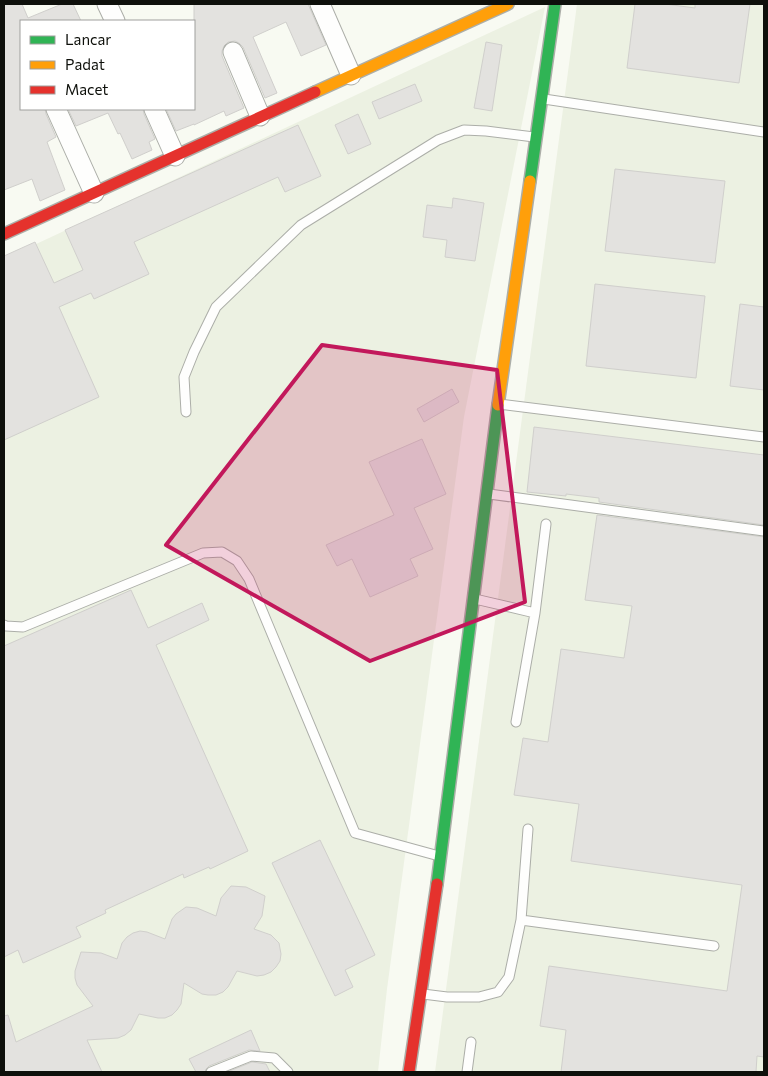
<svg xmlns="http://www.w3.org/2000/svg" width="768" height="1076" font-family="Commissioner,sans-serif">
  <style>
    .built { fill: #ecf1e2 }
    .building { fill: #e3e2df; stroke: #d0cfcc }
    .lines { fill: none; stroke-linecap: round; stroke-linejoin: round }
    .lane-casing { stroke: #acaea8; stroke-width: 11 }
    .street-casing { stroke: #acaea8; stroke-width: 21 }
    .fast-casing { stroke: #acaea8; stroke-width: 14 }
    .slow-casing { stroke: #acaea8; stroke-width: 14 }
    .jam-casing { stroke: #acaea8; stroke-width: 14 }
    .lane { stroke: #fefefd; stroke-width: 9 }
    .street { stroke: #fefefd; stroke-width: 19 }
    .fast { stroke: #30b455; stroke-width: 11 }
    .slow { stroke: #ff9f0a; stroke-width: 11 }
    .jam { stroke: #e5322d; stroke-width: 11 }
    .marked { fill: #c2185b; fill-opacity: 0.2; stroke: #c2185b; stroke-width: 4; stroke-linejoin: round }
  </style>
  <rect width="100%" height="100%" fill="#f8faf2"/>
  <path class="built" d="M 577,4 L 764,4 L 764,1072 L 435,1072 Z
    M 545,7 L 464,417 L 387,989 L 378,1072 L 4,1072 L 4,259 Z"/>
  <path class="building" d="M 4,4 L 22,4 L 28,18 L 62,4 L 73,4 L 81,21 L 21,21 L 21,109 L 45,109 L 46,114 L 56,137 L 47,142 L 65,190 L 40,201 L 32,179 L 4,190 Z
    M 194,4 L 308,4 L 326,45 L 301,56 L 286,22 L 253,37 L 277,93 L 265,98 L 243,47 L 239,43 L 235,41 L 228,42 L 224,46 L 222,51 L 222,56 L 244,108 L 226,116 L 224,111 L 194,125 L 194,124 L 176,131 L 166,109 L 194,109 Z
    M 635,4 L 665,4 L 695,8 L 695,4 L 750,4 L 739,83 L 627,68 Z
    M 486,42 L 502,45 L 492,111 L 474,108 Z
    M 415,84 L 422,101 L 379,119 L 372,102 Z
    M 68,109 L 143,109 L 144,114 L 155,139 L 149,142 L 152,150 L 132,159 L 120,133 L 118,134 L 108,113 L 76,126 Z
    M 358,114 L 371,144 L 348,154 L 335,125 Z
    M 298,125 L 321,176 L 285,192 L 278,177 L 134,242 L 149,274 L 94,299 L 91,293 L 59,307 L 99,397 L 4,440 L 4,256 L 35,242 L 54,283 L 83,270 L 65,230 Z
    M 615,169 L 725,181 L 715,263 L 605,251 Z
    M 453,198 L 484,203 L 475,261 L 445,257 L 447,240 L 423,237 L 427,205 L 452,208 Z
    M 595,284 L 705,296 L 696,378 L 586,366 Z
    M 740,304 L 764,307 L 764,390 L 730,386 Z
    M 452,389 L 459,402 L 424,422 L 417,409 Z
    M 534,427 L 764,455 L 764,525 L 599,502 L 599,498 L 566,494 L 566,496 L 527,492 Z
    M 422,439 L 446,494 L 414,508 L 433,549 L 410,559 L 418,576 L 370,597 L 352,559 L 337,566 L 326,545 L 394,515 L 369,462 Z
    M 597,515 L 764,537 L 764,1057 L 757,1056 L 756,1072 L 561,1072 L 566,1030 L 540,1026 L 549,966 L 727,991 L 742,885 L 571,861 L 579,804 L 514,795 L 523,738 L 548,742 L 561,649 L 624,658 L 632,606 L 585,600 Z
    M 131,590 L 148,628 L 202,603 L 209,620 L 156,645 L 248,851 L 210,869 L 209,867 L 184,878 L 183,874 L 105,910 L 106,913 L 76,927 L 81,937 L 23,963 L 18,950 L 4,957 L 4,646 Z
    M 320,840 L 375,955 L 345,970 L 353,987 L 335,996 L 272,863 Z
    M 231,886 L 246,887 L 265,896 L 262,916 L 254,929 L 271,935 L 279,943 L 281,954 L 280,961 L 276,967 L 271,972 L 264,975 L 257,976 L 237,971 L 228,987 L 223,992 L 216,995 L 208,995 L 202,994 L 184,983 L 181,1004 L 177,1010 L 172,1015 L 165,1018 L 158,1018 L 139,1014 L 131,1030 L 125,1035 L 118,1038 L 87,1040 L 102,1072 L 4,1072 L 4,1016 L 8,1015 L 16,1042 L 93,1006 L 77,985 L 75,978 L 75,971 L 81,952 L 101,953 L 117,959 L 122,943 L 127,937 L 133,933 L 140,931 L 147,932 L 165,939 L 172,919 L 176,914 L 186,907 L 197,908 L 216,916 L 221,898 Z
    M 251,1030 L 260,1051 L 249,1050 L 209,1066 L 206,1069 L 205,1072 L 196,1072 L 189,1059 Z
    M 252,1062 L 266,1064 L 270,1072 L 227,1072 Z"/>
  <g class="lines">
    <defs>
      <path id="lane" d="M 544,99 L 764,132
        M 499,404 L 764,437
        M 186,412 L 184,377 L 194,352 L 216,307 L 301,225 L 438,140 L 464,130 L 486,131 L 534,137
        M 489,494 L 764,531
        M 475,599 L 535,613 L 516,722
        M 535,613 L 546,524
        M 4,625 L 6,626 L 23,627 L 203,553 L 222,552 L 237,561 L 249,579 L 355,833 L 439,856
        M 521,920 L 714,946
        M 423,994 L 447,997 L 479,997 L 498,992 L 509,977 L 521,920 L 528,829
        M 211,1072 L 251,1056 L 274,1058 L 288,1072
        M 467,1072 L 471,1042"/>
      <path id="street" d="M 107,4 L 115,21
        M 320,4 L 351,75
        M 233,52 L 260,116
        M 56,109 L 94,193
        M 154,109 L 175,156"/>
      <path id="fast" d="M 530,181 L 555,4
        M 437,884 L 498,405"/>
      <path id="slow" d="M 315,92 L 508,4
        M 498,405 L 530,181"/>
      <path id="jam" d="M 4,234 L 315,92
        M 409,1072 L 437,884"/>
    </defs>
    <use href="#lane" class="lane-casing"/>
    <use href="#street" class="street-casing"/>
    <use href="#fast" class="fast-casing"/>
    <use href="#slow" class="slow-casing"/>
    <use href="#jam" class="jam-casing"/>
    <use href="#lane" class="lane"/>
    <use href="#street" class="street"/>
    <use href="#fast" class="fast"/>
    <use href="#slow" class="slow"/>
    <use href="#jam" class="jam"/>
  </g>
  <path class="marked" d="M 322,345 L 497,370 L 525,602 L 370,661 L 166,545 Z"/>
  <rect width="768" height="1076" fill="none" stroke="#0e100b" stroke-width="10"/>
  <rect x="20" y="20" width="175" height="90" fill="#ffffff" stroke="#9f9f9d"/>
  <rect x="30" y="36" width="25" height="8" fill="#30b455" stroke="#9f9f9d"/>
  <text x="65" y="45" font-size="15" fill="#0e100b">Lancar</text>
  <rect x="30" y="61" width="25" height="8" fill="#ff9f0a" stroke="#9f9f9d"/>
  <text x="65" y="70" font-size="15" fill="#0e100b">Padat</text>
  <rect x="30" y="86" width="25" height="8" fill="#e5322d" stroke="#9f9f9d"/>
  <text x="65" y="95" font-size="15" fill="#0e100b">Macet</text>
</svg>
